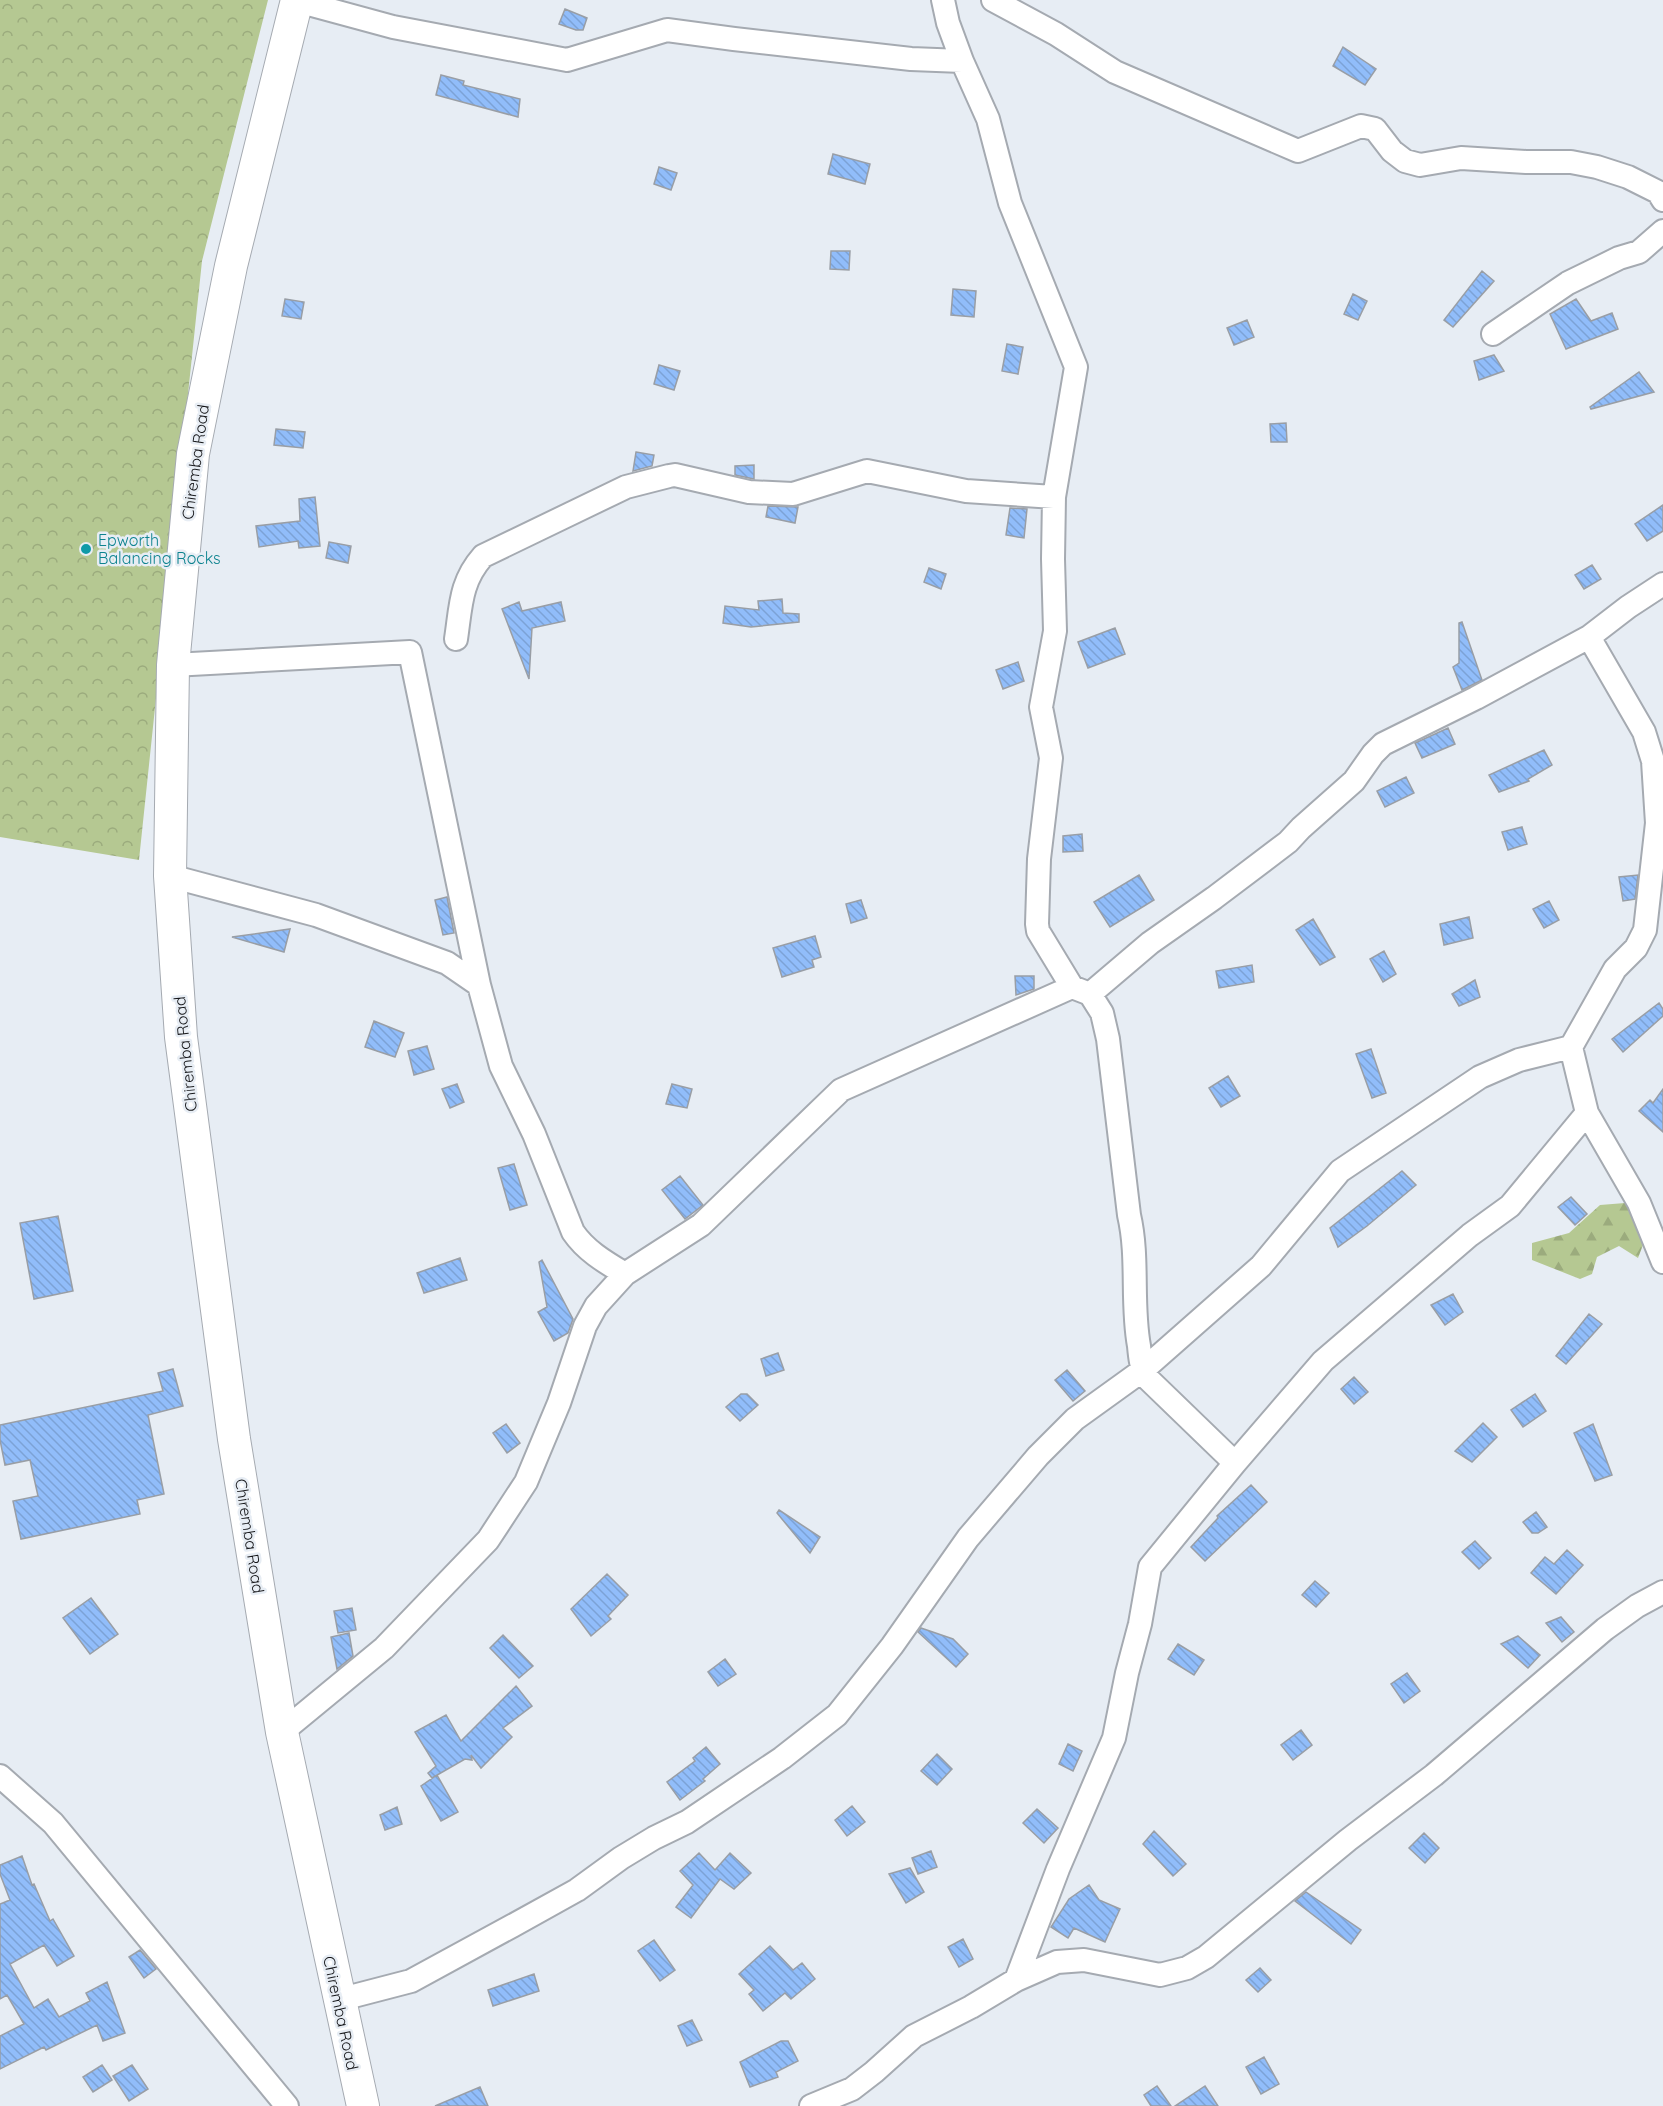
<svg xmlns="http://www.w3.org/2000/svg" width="1663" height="2106" font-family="Quicksand,sans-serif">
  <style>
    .forest { fill: url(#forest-firs) }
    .park { fill: url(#park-crowns) }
    .building { fill: url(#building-back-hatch); stroke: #999ea5; stroke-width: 1.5 }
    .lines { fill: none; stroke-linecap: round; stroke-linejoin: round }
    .street-casing { stroke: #a5aab1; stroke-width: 26 }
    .secondary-casing { stroke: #a5aab1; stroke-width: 34 }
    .street { stroke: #fff; stroke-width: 22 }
    .secondary { stroke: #fff; stroke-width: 32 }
    .culture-dot { fill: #0f9aa8; stroke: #e7edf4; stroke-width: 2 }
    .labels { text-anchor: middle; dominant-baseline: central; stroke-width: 5; stroke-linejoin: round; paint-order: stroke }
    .street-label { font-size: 16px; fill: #141518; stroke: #e7edf4 }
    .culture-label { font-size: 16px; fill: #0d838f; stroke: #e7edf4; text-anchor: start }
  </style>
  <defs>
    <pattern id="forest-firs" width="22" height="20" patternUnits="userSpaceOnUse" patternTransform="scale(1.5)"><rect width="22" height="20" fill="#b5c892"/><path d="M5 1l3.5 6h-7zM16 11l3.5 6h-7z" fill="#9bab7d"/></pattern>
    <pattern id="park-crowns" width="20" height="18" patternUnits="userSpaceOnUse" patternTransform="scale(1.5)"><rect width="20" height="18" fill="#b5c892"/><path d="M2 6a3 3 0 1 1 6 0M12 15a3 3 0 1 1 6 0" fill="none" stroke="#9bab7d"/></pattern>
    <pattern id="building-back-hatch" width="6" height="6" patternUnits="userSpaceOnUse" patternTransform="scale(1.5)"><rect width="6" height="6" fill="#91bdfa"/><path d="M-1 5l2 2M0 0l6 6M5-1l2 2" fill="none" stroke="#7ca2d6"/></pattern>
  </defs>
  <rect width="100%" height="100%" fill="#e7edf4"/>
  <path class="forest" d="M 1625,1203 L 1648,1232 L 1638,1258 L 1619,1246 L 1597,1257 L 1592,1274 L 1580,1279 L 1532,1260 L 1532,1243 L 1569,1233 L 1600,1205 Z"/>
  <path class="park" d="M 0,0 L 268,0 L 202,261 L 139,860 L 0,837 Z"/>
  <path class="building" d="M 565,9 L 587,18 L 583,30 L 576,30 L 559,24 Z
    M 1343,47 L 1376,69 L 1365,85 L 1333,66 Z
    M 441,75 L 464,81 L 463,85 L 520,99 L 518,117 L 436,95 Z
    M 833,154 L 870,164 L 865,184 L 828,174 Z
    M 659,167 L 677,173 L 671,190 L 654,184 Z
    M 831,251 L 850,251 L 849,270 L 830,269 Z
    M 1482,271 L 1494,281 L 1453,327 L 1444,320 Z
    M 953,289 L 976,291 L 974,317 L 951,315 Z
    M 1353,294 L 1367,301 L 1358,320 L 1344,314 Z
    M 285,299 L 304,302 L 301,319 L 282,316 Z
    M 1576,299 L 1591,321 L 1612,313 L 1618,329 L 1566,349 L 1550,314 Z
    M 1247,320 L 1254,337 L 1234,345 L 1227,328 Z
    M 1007,344 L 1023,347 L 1018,374 L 1002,371 Z
    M 1494,355 L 1504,371 L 1479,380 L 1474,361 Z
    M 659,365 L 680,371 L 674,390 L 654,384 Z
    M 1639,372 L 1654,392 L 1591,409 L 1590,407 Z
    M 1286,423 L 1287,442 L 1271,442 L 1270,424 Z
    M 276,429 L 305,432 L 303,448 L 274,445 Z
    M 636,452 L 654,455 L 652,466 L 633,471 Z
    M 754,465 L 754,479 L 735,475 L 735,466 Z
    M 315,497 L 320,546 L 299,548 L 298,541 L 259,547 L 256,526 L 300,521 L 299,499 Z
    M 1663,505 L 1663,531 L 1647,541 L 1635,524 Z
    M 768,506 L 798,507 L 795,523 L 766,517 Z
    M 1010,508 L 1027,509 L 1024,538 L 1006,535 Z
    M 329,542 L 351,546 L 348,563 L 326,558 Z
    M 1592,565 L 1601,579 L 1584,589 L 1575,575 Z
    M 929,568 L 946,574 L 941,589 L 924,582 Z
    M 782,599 L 783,613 L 799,614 L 799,622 L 751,627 L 723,623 L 725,606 L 759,610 L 758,601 Z
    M 519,602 L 522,611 L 561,602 L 565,621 L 532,628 L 529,679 L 502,609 Z
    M 1462,622 L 1482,680 L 1462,690 L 1453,667 L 1459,663 L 1459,623 Z
    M 1115,628 L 1125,654 L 1088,668 L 1078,642 Z
    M 1018,662 L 1024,681 L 1003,689 L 996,670 Z
    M 1448,728 L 1455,744 L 1422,758 L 1415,743 Z
    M 1544,750 L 1552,765 L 1528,779 L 1529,781 L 1499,792 L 1489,775 Z
    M 1406,777 L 1414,793 L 1385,807 L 1377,791 Z
    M 1522,827 L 1527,844 L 1508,850 L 1502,832 Z
    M 1082,834 L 1083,851 L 1063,852 L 1063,836 Z
    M 1139,875 L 1154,900 L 1110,927 L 1094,902 Z
    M 1638,875 L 1635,899 L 1623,901 L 1619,877 Z
    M 447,897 L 454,933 L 443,935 L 435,900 Z
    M 861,900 L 867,918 L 851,923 L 846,904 Z
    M 1549,901 L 1559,920 L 1544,928 L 1533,909 Z
    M 1469,917 L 1473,938 L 1444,945 L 1440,924 Z
    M 1313,919 L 1335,957 L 1320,965 L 1296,930 Z
    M 290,929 L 284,952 L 232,937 Z
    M 815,936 L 821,957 L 812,960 L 814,967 L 782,977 L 773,948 Z
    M 1384,951 L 1396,974 L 1383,982 L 1370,959 Z
    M 1252,965 L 1254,982 L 1219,988 L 1216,971 Z
    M 1015,976 L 1034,976 L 1034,989 L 1016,995 Z
    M 1475,980 L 1480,997 L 1459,1006 L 1452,994 Z
    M 1659,1003 L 1663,1009 L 1663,1016 L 1623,1052 L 1612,1039 Z
    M 374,1021 L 404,1033 L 395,1057 L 365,1047 Z
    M 427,1046 L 434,1069 L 414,1075 L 408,1051 Z
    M 1371,1049 L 1386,1093 L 1372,1098 L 1356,1054 Z
    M 1228,1076 L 1240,1096 L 1221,1107 L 1209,1088 Z
    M 457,1084 L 464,1102 L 450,1108 L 442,1089 Z
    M 672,1084 L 692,1089 L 687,1108 L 666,1104 Z
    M 1663,1089 L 1663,1132 L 1639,1111 L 1650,1100 L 1653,1103 Z
    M 514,1164 L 527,1205 L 510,1210 L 498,1168 Z
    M 1402,1171 L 1416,1185 L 1367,1226 L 1338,1247 L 1330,1228 Z
    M 680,1176 L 703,1205 L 685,1219 L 662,1190 Z
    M 1571,1197 L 1587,1214 L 1575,1225 L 1558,1207 Z
    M 58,1216 L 73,1291 L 34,1299 L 20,1223 Z
    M 460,1258 L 467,1280 L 424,1293 L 417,1273 Z
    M 542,1260 L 573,1319 L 568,1333 L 554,1341 L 538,1312 L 547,1307 L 539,1262 Z
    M 1453,1294 L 1463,1312 L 1445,1325 L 1431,1305 Z
    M 1589,1314 L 1602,1324 L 1566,1364 L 1556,1356 Z
    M 778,1353 L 784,1370 L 766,1376 L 761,1359 Z
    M 173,1369 L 183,1406 L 148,1415 L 164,1494 L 137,1500 L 140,1514 L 21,1539 L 13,1501 L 38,1496 L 30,1460 L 5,1465 L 0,1440 L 0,1425 L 163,1391 L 158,1373 Z
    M 1067,1370 L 1085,1391 L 1073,1401 L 1055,1380 Z
    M 1354,1377 L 1368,1392 L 1354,1404 L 1341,1389 Z
    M 741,1394 L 747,1394 L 758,1405 L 740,1421 L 726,1407 Z
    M 1535,1394 L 1546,1411 L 1523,1427 L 1511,1410 Z
    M 1483,1423 L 1497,1437 L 1472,1462 L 1455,1451 Z
    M 506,1424 L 520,1443 L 507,1453 L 493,1433 Z
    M 1593,1424 L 1612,1475 L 1595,1481 L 1574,1433 Z
    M 1251,1485 L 1267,1502 L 1205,1561 L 1191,1547 L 1218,1518 L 1217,1516 Z
    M 779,1510 L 820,1537 L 810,1553 L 777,1513 Z
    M 1536,1512 L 1547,1527 L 1538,1533 L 1532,1533 L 1523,1522 Z
    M 1475,1541 L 1491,1558 L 1479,1569 L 1462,1552 Z
    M 1567,1550 L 1583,1565 L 1556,1594 L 1531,1573 L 1545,1557 L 1554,1564 Z
    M 607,1574 L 628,1595 L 608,1616 L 611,1619 L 591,1636 L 571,1609 Z
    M 1315,1581 L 1329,1593 L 1316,1607 L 1302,1595 Z
    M 91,1598 L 118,1634 L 90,1654 L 63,1618 Z
    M 352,1608 L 356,1630 L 338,1633 L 334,1611 Z
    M 1561,1617 L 1574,1632 L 1562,1642 L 1546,1623 Z
    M 921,1628 L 953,1639 L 968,1654 L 956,1667 L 918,1632 Z
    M 349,1633 L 353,1656 L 337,1669 L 331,1637 Z
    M 503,1635 L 533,1666 L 519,1678 L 490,1648 Z
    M 1518,1636 L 1540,1655 L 1528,1668 L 1501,1644 Z
    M 1178,1644 L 1204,1660 L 1194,1675 L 1168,1659 Z
    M 725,1659 L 736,1674 L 718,1686 L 708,1672 Z
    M 1407,1673 L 1420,1691 L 1404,1703 L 1391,1684 Z
    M 516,1686 L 532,1706 L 503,1728 L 512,1737 L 481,1768 L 471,1755 L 472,1760 L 465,1759 L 432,1778 L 428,1773 L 436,1766 L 415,1732 L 446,1715 L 461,1741 Z
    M 1301,1730 L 1312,1745 L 1293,1760 L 1281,1745 Z
    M 1068,1744 L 1082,1751 L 1073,1771 L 1059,1764 Z
    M 706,1747 L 720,1764 L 703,1779 L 705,1781 L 680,1800 L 667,1782 L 695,1761 L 693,1758 Z
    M 937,1754 L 952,1769 L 937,1785 L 921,1771 Z
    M 437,1775 L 458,1812 L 441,1821 L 421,1786 Z
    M 852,1806 L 865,1822 L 847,1836 L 835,1820 Z
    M 397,1807 L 402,1824 L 385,1830 L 380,1815 Z
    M 1037,1809 L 1058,1828 L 1044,1843 L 1023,1823 Z
    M 1154,1831 L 1186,1864 L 1173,1876 L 1143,1844 Z
    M 1424,1833 L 1439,1848 L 1425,1863 L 1409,1848 Z
    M 931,1851 L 937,1867 L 918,1874 L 912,1858 Z
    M 699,1853 L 715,1870 L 730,1853 L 751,1873 L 734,1889 L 720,1879 L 691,1918 L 676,1907 L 693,1885 L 680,1871 Z
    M 22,1856 L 32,1885 L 34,1884 L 50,1921 L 53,1919 L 74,1956 L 57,1966 L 44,1945 L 10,1964 L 34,2008 L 48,1999 L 59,2017 L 90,2001 L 86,1993 L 107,1982 L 125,2033 L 103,2041 L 97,2025 L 46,2050 L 44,2047 L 0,2069 L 0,2036 L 24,2024 L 7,1995 L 0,1999 L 0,1904 L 10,1900 L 0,1874 L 0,1865 Z
    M 910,1868 L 924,1892 L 906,1903 L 889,1874 Z
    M 1089,1885 L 1099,1900 L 1120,1909 L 1105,1942 L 1074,1928 L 1068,1938 L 1051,1927 L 1069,1899 Z
    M 1306,1892 L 1361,1930 L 1351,1944 L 1295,1901 Z
    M 963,1939 L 973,1959 L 959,1967 L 948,1947 Z
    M 654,1940 L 675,1970 L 660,1981 L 638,1951 Z
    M 770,1946 L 793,1970 L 802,1963 L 815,1979 L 791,1999 L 785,1993 L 763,2011 L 749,1994 L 754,1990 L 739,1974 Z
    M 140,1950 L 156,1969 L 144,1978 L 129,1957 Z
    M 1260,1968 L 1271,1980 L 1258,1992 L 1246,1980 Z
    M 534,1974 L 539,1991 L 493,2006 L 488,1990 Z
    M 692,2020 L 702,2040 L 687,2046 L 678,2026 Z
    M 781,2041 L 788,2041 L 798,2061 L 776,2072 L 778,2077 L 750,2087 L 740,2062 Z
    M 1264,2057 L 1279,2084 L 1261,2094 L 1246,2067 Z
    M 102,2065 L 112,2080 L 93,2092 L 83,2077 Z
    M 132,2065 L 148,2089 L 129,2101 L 113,2076 Z
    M 1157,2086 L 1171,2106 L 1151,2106 L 1144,2095 Z
    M 1205,2086 L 1218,2106 L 1175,2106 Z
    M 480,2087 L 488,2106 L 435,2106 Z"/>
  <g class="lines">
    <defs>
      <path id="street" d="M 943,0 L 948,23 L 962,61 L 988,119 L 1010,203 L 1076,367 L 1054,497 L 1053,559 L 1055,631 L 1041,707 L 1051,758 L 1039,859 L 1037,924 L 1038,931 L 1072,987 L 1090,994 L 1102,1013 L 1108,1039 L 1129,1215 C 1139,1258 1131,1303 1139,1346 C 1140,1357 1141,1367 1146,1377 L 1235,1463
        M 993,0 L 1056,34 L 1115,72 L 1298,151 L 1361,126 L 1375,129 L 1392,151 L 1405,161 L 1420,165 L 1461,158 L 1526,162 L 1571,162 L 1597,167 L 1628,177 L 1658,192 L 1663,200
        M 297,1 L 393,27 L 567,60 L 667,30 L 734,39 L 911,59 L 962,61
        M 1493,334 L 1568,283 L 1619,258 L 1639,252 L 1663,231
        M 1589,637 L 1644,732 L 1653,761 L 1657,823 L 1645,930 L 1636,948 L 1615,969 L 1571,1047 L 1587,1113 L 1639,1203 L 1663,1262
        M 456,639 C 461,606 460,582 483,556 L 626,487 L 669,476 L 675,475 L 749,492 L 793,494 L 867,471 L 966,491 L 1054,497
        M 173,665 L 410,652 L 479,985
        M 170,876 L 316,915 L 447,963 L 479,985 L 501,1066 L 534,1134 L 573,1232 C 586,1251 605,1262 625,1274
        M 1090,994 L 1150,943 L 1214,898 L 1288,842 L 1301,828 L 1354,781 L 1373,754 L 1383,744 L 1476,698 L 1589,637 L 1628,607 L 1663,584
        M 282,1732 L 384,1648 L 488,1540 L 526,1482 L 559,1403 L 585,1326 L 596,1306 L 625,1274 L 701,1225 L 841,1090 L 1072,987
        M 0,1776 L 53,1823 L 287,2106
        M 1016,1980 L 1058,1869 L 1114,1738 L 1127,1673 L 1140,1624 L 1150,1567 L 1235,1463 L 1323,1361 L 1470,1235 L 1510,1206 L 1587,1113
        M 338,2000 L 411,1981 L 512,1926 L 577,1890 L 621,1858 L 654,1838 L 687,1822 L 782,1758 L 837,1715 L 892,1646 L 968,1538 L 1038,1456 L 1075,1419 L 1143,1370 L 1261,1266 L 1340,1171 L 1480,1077 L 1519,1060 L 1571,1047
        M 811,2106 L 852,2089 L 874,2072 L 914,2036 L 971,2007 L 1016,1980 L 1057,1962 L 1084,1960 L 1160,1975 L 1187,1968 L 1206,1957 L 1348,1840 L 1434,1775 L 1605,1629 L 1637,1606 L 1663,1592"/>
      <path id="secondary" d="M 297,0 L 231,266 L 193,454 L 173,665 L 170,876 L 181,1037 L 234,1439 L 282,1732 L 363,2106"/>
    </defs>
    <use href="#street" class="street-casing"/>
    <use href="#secondary" class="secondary-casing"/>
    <use href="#street" class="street"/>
    <use href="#secondary" class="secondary"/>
  </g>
  <circle class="culture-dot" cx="86" cy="549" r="6"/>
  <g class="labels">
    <g class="street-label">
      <text transform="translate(195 462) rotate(-82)">Chiremba Road</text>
      <text transform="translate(185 1054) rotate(-96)">Chiremba Road</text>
      <text transform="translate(250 1536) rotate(81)">Chiremba Road</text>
      <text transform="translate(341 2013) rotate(78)">Chiremba Road</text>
    </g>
    <g class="culture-label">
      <text x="98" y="540">Epworth<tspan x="98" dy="18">Balancing Rocks</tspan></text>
    </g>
  </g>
</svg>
